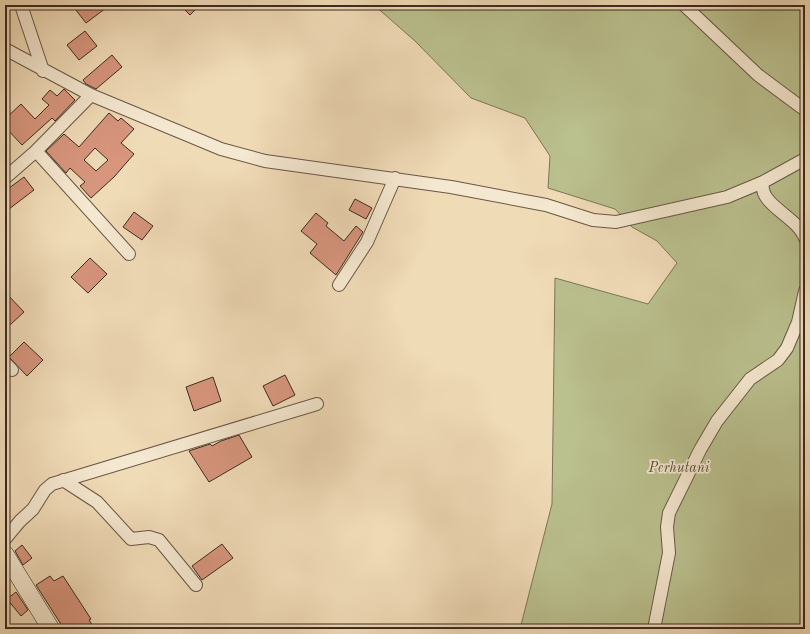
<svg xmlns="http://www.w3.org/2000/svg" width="810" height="634" font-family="'Old Standard TT',serif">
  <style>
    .green { fill: #bac08e; stroke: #7b7658 }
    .building { fill: #d8967e; stroke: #3c2b21; fill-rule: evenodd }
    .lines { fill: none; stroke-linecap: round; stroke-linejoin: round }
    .street-casing { stroke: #695746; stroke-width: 14 }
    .secondary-casing { stroke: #3c2b21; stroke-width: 18 }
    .street { stroke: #f5e8d0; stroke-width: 12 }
    .secondary { stroke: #f5e8d0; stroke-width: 17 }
    .labels { text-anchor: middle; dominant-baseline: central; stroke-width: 3.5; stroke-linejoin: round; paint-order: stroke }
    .park-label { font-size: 14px; font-style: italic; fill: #554937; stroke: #f5e8d0 }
  </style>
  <rect width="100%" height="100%" fill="#f0dbb7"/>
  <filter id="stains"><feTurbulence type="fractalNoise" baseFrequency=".005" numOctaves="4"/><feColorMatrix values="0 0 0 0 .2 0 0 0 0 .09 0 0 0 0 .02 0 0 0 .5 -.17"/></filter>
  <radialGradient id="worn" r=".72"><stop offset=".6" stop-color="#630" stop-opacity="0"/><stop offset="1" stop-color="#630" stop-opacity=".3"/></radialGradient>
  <path class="green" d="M 374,5 L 805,5 L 805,629 L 520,629 L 552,504 L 555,278 L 648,304 L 677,263 L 657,241 L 632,227 L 615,209 L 548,188 L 550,156 L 525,118 L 471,98 L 415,41 Z"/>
  <path class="building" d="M 72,5 L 110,5 L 86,23 Z
    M 180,5 L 200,5 L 190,15 Z
    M 85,31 L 97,46 L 79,60 L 67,45 Z
    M 112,55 L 122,67 L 96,89 L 86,84 L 83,80 Z
    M 64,89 L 75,100 L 55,121 L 52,118 L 22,145 L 5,127 L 5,119 L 21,104 L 35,119 L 49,105 L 42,99 L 50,90 L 57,96 Z
    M 109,113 L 118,121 L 121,118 L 134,129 L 121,143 L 134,154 L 114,177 L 91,198 L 80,186 L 85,182 L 70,168 L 66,173 L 46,151 L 64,134 L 79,147 ZM 95,148 L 108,160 L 96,171 L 84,160 Z
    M 24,177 L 34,190 L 9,209 L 5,204 L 5,191 Z
    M 355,199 L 372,208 L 366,219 L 349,210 Z
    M 134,212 L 153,226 L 142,240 L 123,227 Z
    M 316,213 L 328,223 L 326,226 L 344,241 L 356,226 L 363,232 L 336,275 L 310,253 L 317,244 L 301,231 Z
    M 90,258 L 107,274 L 88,293 L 71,277 Z
    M 5,292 L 24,312 L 10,325 L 5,319 Z
    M 24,342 L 43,360 L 27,376 L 9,357 Z
    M 285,375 L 295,395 L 273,406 L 263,386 Z
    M 213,377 L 221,401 L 194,411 L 186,387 Z
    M 239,435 L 252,457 L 209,482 L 189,451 L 210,444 L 212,446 L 221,441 Z
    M 222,544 L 233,558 L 202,580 L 192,566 Z
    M 22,545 L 32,558 L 23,565 L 15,551 Z
    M 50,576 L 54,581 L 63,576 L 91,619 L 89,620 L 95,629 L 64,629 L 36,585 Z
    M 16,592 L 28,610 L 21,616 L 7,599 Z"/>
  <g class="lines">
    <defs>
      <path id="street" d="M 21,5 L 43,71
        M 684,5 L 758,75 L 805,110
        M 5,49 L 91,95 L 221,149 L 265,161 L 451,187 L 546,205 L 593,220 L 616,222 L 727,197 L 763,182 L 805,159
        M 36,151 L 129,254
        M 5,178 L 36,151 L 91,95
        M 763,182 C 758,205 797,216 805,238
        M 339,285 L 367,242 L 395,178
        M 5,363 L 12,370
        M 63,480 L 97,502 L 131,539 L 149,537 L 159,540 L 196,585
        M 5,539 L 20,521 L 33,509 L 45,490 L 52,484 L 317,404
        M 654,629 L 669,553 L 667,527 L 669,513 L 700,450 L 717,421 L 750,379 L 778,360 L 787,348 L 798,322 L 805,291"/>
      <path id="secondary" d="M 5,554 L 51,629"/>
    </defs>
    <use href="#street" class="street-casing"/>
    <use href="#secondary" class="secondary-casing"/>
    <use href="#street" class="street"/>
    <use href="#secondary" class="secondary"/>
  </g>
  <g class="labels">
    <g class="park-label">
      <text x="679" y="468">Perhutani</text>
    </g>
  </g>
  <rect width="810" height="634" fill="none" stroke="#f0dbb7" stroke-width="20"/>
  <rect x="6" y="6" width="798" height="622" fill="none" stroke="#3c2b21" stroke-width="2"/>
  <rect x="10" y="10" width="790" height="614" fill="none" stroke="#3c2b21"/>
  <rect width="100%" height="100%" filter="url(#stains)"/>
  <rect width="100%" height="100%" fill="url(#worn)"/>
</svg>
